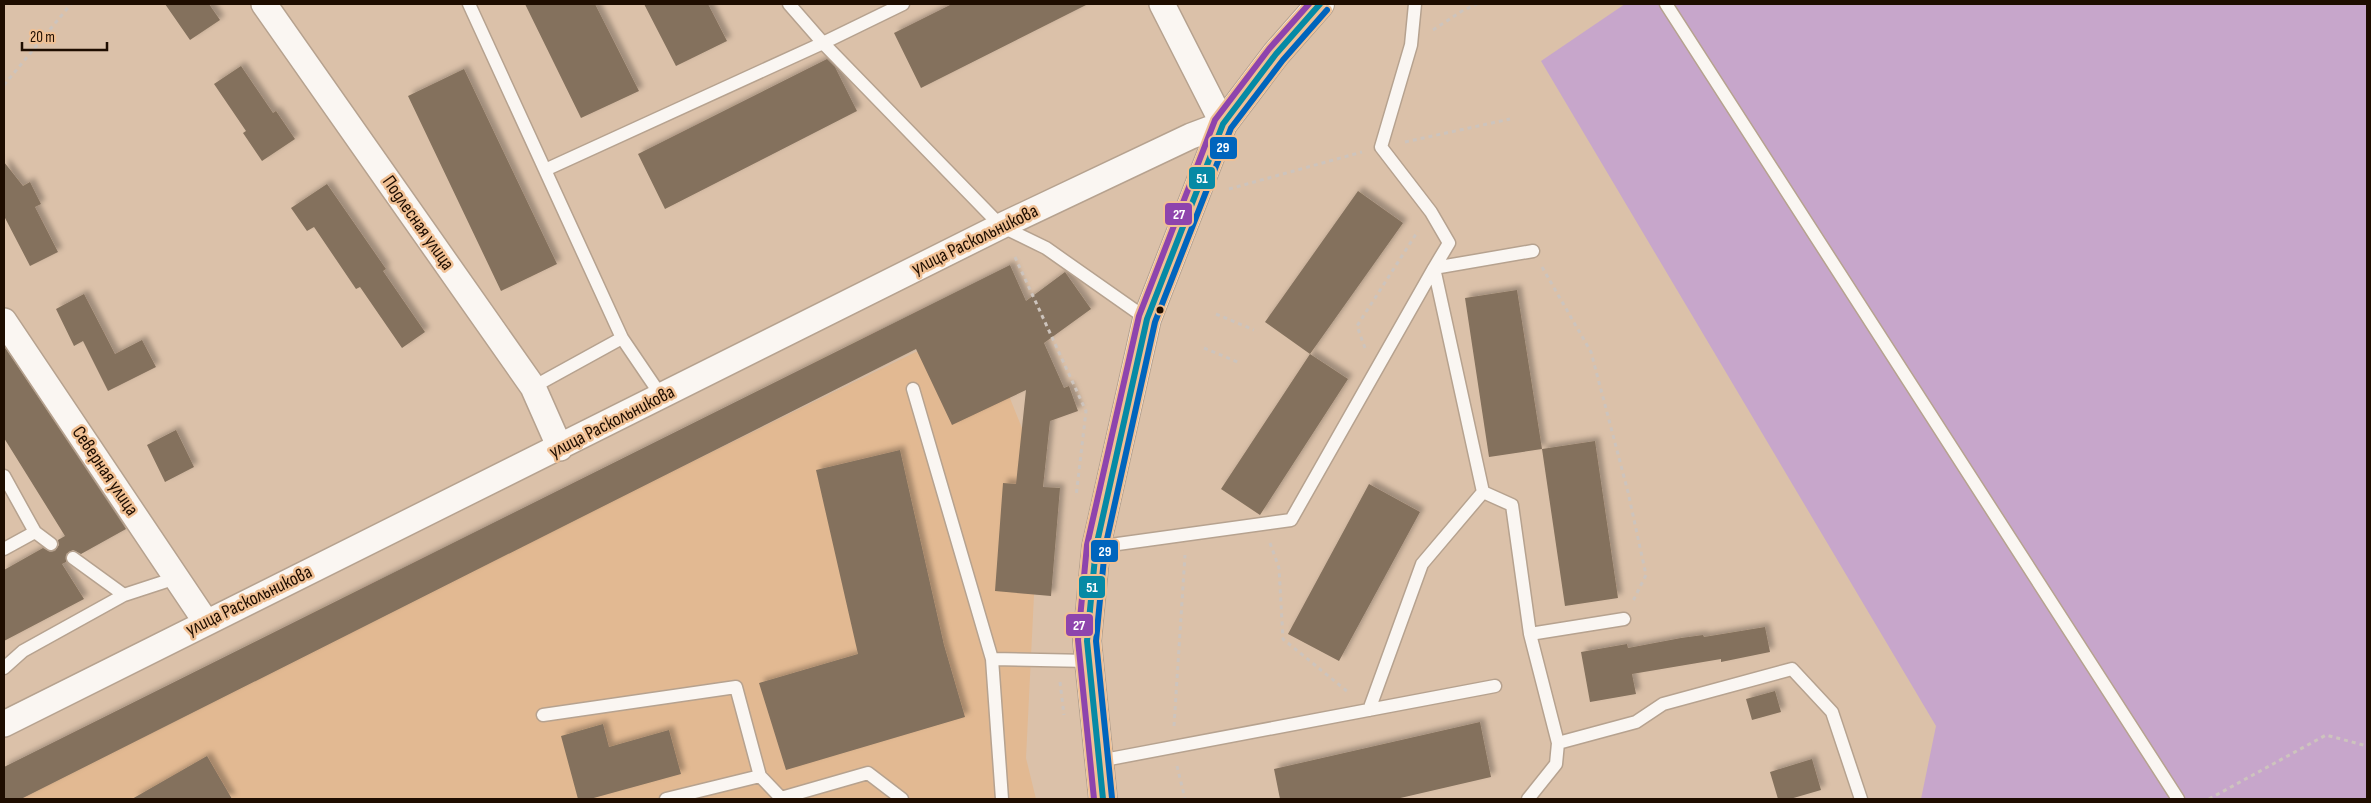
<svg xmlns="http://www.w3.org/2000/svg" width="2371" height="803" font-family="'Sofia Sans Condensed',sans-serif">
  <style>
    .built { fill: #e2b992 }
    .green { fill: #c7a6cb }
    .building { fill: #84715d; filter: url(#shadow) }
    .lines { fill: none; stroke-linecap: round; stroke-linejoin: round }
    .lane-casing { stroke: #b6a28f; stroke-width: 15 }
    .street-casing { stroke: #b6a28f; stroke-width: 28 }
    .secondary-casing { stroke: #b6a28f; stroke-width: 30 }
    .path { stroke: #cdc4bd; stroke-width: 3; stroke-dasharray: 4 4; stroke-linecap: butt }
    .lane { stroke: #faf6f2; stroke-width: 12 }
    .street { stroke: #faf6f2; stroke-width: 25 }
    .secondary { stroke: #faf6f2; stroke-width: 28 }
    .bus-1-casing { stroke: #f0c094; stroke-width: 10 }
    .bus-2-casing { stroke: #f0c094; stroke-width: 10 }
    .bus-3-casing { stroke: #f0c094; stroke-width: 10 }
    .bus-1 { stroke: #068aa5; stroke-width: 6 }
    .bus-2 { stroke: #0065bd; stroke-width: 6 }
    .bus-3 { stroke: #8e44ad; stroke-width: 6 }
    .bus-dot { fill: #1e0d00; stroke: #f0c094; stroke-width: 2 }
    .labels { text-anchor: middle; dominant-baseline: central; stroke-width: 5; stroke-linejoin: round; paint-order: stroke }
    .street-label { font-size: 19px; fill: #1e0d00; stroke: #f0c094 }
    .line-badge { stroke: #f0c094; stroke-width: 2 }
    .badge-label { font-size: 14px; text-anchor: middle; font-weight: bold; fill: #fff }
  </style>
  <defs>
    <filter id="shadow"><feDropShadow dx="4.5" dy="-4.5" stdDeviation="2.5" flood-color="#0004"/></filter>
  </defs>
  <rect width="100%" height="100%" fill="#dbc1a9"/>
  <path class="built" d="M 979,321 L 1040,473 L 1026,758 L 1036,799 L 17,799 L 14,794 Z"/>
  <path class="green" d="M 1625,4 L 2367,4 L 2367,799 L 1921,799 L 1936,726 L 1541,61 Z"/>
  <path class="building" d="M 165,4 L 209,4 L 220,20 L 190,40 Z
    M 525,4 L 595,4 L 639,91 L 581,118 Z
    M 644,4 L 708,4 L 727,41 L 676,66 Z
    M 952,4 L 1088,4 L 921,88 L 894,33 Z
    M 827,59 L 835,67 L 857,111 L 665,209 L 638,154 Z
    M 241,66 L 273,113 L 276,111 L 295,139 L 262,161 L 243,133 L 246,131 L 214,84 Z
    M 464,69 L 557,264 L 501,291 L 408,96 Z
    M 4,162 L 23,186 L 30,182 L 41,204 L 35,207 L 58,252 L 30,266 L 4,216 Z
    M 327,184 L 386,269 L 383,271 L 425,332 L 402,348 L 360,287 L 356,289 L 314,227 L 307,231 L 291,208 Z
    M 1358,191 L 1403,223 L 1310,354 L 1265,322 Z
    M 1010,265 L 1026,301 L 1065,272 L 1091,309 L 1044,343 L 1064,388 L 1069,386 L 1078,411 L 1050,421 L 1043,487 L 1060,488 L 1051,596 L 995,591 L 1003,483 L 1016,484 L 1026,390 L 952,425 L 916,349 L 21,799 L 4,799 L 4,767 Z
    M 1517,290 L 1542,449 L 1489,457 L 1465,298 Z
    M 84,294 L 115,354 L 142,340 L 156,367 L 108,391 L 83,341 L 74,346 L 56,309 Z
    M 4,346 L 126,529 L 81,554 L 73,550 L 66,554 L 66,562 L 62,564 L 84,599 L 4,641 L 4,570 L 43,548 L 50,552 L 55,551 L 59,545 L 58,540 L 65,536 L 4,438 Z
    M 1310,354 L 1348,379 L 1260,515 L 1221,489 Z
    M 176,430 L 194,467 L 165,482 L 147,445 Z
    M 1595,441 L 1618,598 L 1565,606 L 1542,449 Z
    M 900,450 L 944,645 L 965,717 L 786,770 L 759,683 L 858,654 L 816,470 Z
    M 1369,484 L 1420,512 L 1339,661 L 1288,634 Z
    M 1765,627 L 1770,652 L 1721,662 L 1721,659 L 1632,674 L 1636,694 L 1590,702 L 1581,652 L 1627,644 L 1628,648 L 1681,638 L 1703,635 L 1704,637 Z
    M 1775,691 L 1781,712 L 1752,720 L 1746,699 Z
    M 1480,722 L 1491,777 L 1396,799 L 1280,799 L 1274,769 Z
    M 603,724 L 609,747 L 669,730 L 681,774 L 590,799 L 578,799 L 561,736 Z
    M 207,756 L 232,799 L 132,799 Z
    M 1812,759 L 1821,790 L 1790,799 L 1778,799 L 1770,772 Z"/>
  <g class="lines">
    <defs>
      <path id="lane" d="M 469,4 L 622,338 L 662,397
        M 789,4 L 823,43 L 1001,226 L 1046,248 L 1147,319
        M 1415,4 L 1411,45 L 1381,147 L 1431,212 L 1449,243 L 1434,268 L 1483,492 L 1512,505 L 1530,634 L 1558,743 L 1556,764 L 1528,799
        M 1666,4 L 2178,799
        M 545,170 L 823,43 L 903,4
        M 533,387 L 622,338
        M 913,389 L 992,659 L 1089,661
        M 4,476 L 35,532
        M 1096,547 L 1291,520 L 1434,268 L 1533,251
        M 4,549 L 35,532 L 51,544
        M 73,558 L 124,595 L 176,578
        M 1530,634 L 1624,619
        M 992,659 L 1002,799
        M 4,668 L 23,651 L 124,595
        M 1369,710 L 1422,564 L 1483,492
        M 543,715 L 736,687 L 760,776 L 782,799
        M 1558,743 L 1636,722 L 1663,704 L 1792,669 L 1832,712 L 1861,799
        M 1099,761 L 1495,686
        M 781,798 L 868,773 L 902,799
        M 666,799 L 760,776"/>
      <path id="street" d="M 264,4 L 533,387 L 560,448
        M 4,321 L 206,622
        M 4,724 L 1001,226 L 1191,136 L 1223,124 L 1162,4"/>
      <path id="secondary" d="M 1103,799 L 1087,641 L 1096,547 L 1147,319 L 1223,124 L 1276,54 L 1320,4"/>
    </defs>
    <use href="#lane" class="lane-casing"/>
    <use href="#street" class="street-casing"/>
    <use href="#secondary" class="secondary-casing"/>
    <path class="path" d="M 1433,30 L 1462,11 L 1477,4
      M 4,85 L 71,4
      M 1405,142 L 1510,119
      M 1229,189 L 1362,152
      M 1015,257 L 1086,411 L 1076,497
      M 1542,267 L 1591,352 L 1628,492 L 1646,575 L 1633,601
      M 1216,314 L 1254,330
      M 1204,348 L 1240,363
      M 1365,348 L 1357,326 L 1418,231
      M 1270,543 L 1279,568 L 1283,639 L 1348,692
      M 1060,682 L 1064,715
      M 1174,726 L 1185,555
      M 1177,766 L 1185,799
      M 2209,799 L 2326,735 L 2367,746"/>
    <use href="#lane" class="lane"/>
    <use href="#street" class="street"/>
    <use href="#secondary" class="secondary"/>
    <defs>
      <path id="bus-1" d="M 1103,799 L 1087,641 L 1096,547 L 1147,319 L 1223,124 L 1276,54 L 1320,4"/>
      <path id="bus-2" d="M 1112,798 L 1096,641 L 1105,548 L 1155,322 L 1231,128 L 1283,60 L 1327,10"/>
      <path id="bus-3" d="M 1094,799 L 1078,640 L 1087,545 L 1139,316 L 1215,120 L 1269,49 L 1309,4"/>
    </defs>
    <use href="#bus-1" class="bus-1-casing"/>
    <use href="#bus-2" class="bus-2-casing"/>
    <use href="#bus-3" class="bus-3-casing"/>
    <use href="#bus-1" class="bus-1"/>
    <use href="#bus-2" class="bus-2"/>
    <use href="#bus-3" class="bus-3"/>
  </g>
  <circle class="bus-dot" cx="1160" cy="310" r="4.5"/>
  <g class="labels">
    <g class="street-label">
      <text transform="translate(418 223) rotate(55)">Подлесная улица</text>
      <text transform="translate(975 240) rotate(-26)">улица Раскольникова</text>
      <text transform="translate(612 422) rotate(-27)">улица Раскольникова</text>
      <text transform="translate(105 471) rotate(56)">Северная улица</text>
      <text transform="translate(249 601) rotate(-26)">улица Раскольникова</text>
    </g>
  </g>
  <g class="line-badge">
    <rect x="1209" y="136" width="29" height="24" rx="5" fill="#0065bd"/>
    <rect x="1188" y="166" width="28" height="24" rx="5" fill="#068aa5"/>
    <rect x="1164" y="202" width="29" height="24" rx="5" fill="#8e44ad"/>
    <rect x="1090" y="539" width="29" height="24" rx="5" fill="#0065bd"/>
    <rect x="1078" y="575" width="28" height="24" rx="5" fill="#068aa5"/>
    <rect x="1065" y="613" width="29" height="24" rx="5" fill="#8e44ad"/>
  </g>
  <g class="badge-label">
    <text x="1223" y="152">29</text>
    <text x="1202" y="183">51</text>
    <text x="1179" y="219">27</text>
    <text x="1105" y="556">29</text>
    <text x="1092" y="592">51</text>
    <text x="1079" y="630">27</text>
  </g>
  <rect width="2371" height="803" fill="none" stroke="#1e0d00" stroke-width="10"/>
  <path d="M22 42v8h85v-8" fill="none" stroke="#1e0d00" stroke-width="2.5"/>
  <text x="30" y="42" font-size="15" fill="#1e0d00" stroke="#f0c094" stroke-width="4" paint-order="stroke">20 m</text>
</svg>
